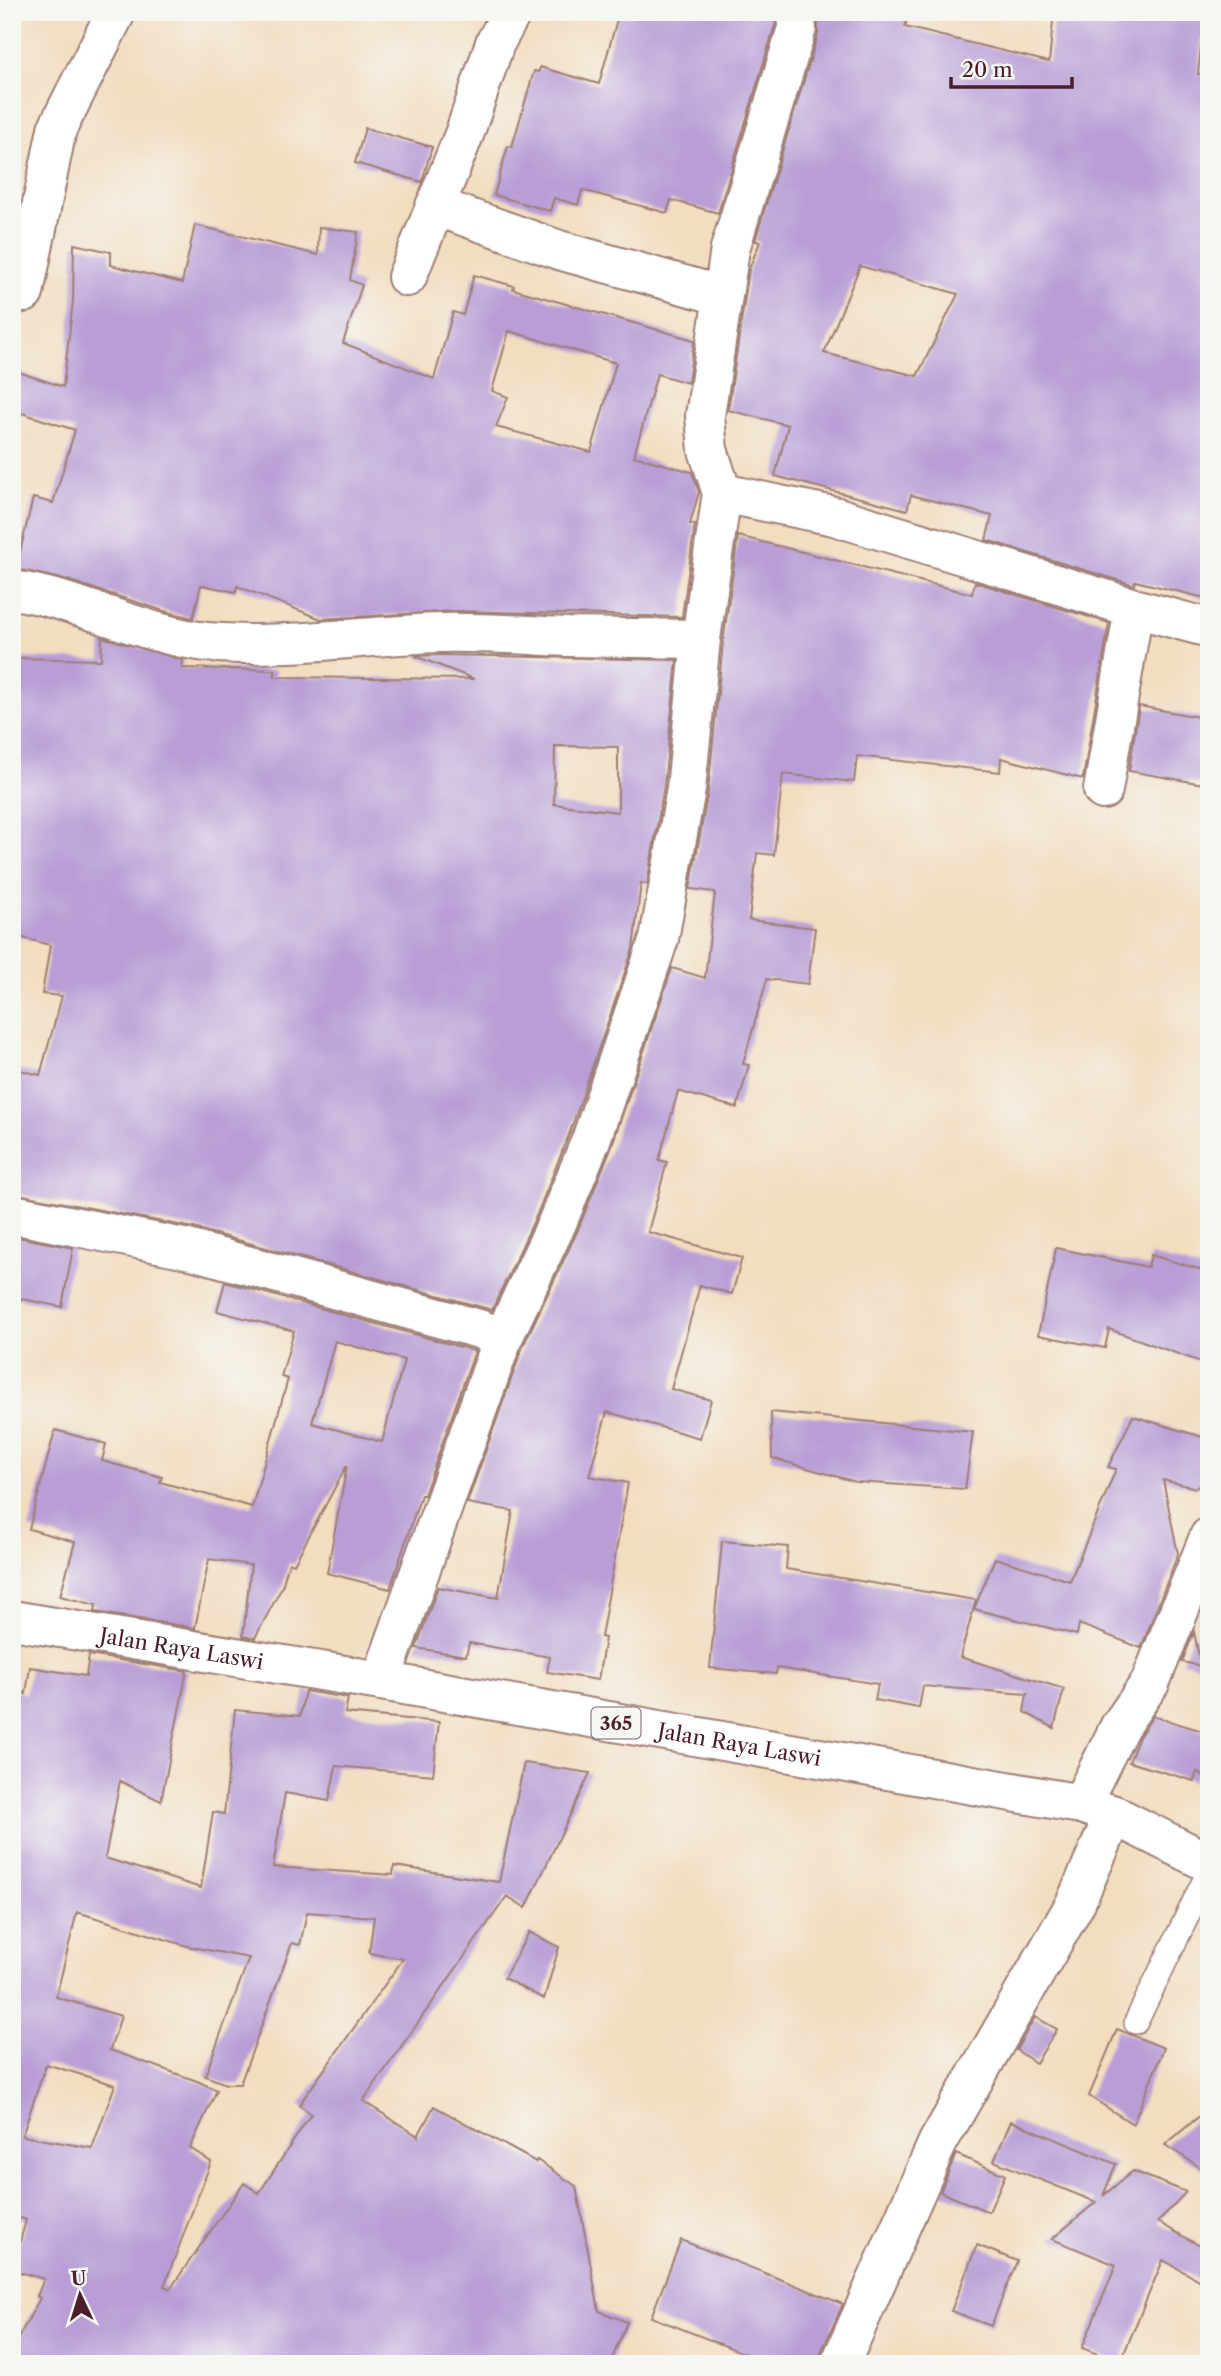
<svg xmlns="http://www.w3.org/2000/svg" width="1221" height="2376" font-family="'Libre Caslon Text',serif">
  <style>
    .building { fill: #b89dd6; fill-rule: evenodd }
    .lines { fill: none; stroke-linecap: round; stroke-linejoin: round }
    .service-casing { stroke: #9e7e75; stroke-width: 26 }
    .minor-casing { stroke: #9e7e75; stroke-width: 42 }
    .primary-casing { stroke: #9e7e75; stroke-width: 42 }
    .service { stroke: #fff; stroke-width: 23 }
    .minor { stroke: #fff; stroke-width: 38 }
    .primary { stroke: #fff; stroke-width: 38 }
    .labels { text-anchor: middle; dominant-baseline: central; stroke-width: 6; stroke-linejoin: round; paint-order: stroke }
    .shield { fill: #f6f6f2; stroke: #7e6067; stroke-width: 2 }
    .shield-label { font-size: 19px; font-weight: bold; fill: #4a1f2b }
    .street-label { font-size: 21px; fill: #4a1f2b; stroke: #f6f6f2 }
  </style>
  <rect width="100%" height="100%" fill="#f6f6f2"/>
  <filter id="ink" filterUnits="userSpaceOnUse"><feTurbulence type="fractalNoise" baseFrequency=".0143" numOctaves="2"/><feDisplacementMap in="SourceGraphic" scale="14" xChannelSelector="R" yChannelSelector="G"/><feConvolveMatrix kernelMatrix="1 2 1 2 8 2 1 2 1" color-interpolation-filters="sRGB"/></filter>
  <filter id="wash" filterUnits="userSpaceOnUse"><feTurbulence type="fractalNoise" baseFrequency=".00686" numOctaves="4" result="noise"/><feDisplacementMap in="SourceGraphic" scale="28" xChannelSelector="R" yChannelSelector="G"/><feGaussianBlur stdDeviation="1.57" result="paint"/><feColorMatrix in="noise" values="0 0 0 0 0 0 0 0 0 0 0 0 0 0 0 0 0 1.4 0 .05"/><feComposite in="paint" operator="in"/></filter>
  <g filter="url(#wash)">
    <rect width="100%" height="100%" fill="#f2ddbf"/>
    <g id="blocks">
      <path class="building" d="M 619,12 L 782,12 L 776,22 L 718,213 L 671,200 L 667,213 L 582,190 L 578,205 L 554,198 L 550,211 L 494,195 L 508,146 L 512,147 L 534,71 L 539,72 L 540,67 L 599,84 Z
        M 812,12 L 909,12 L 905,27 L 1049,62 L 1054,12 L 1145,12 L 1204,18 L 1198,74 L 1209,74 L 1209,599 L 1135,581 L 1134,585 L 986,540 L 992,516 L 911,495 L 907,510 L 775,476 L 788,425 L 728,410 L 749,269 L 760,242 L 755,241 L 818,34 L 818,22 ZM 860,266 L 958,294 L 917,376 L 824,353 Z
        M 365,128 L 432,147 L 422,182 L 355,163 Z
        M 195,225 L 318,255 L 319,227 L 358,232 L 350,280 L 362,285 L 343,343 L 434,379 L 453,312 L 463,315 L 474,275 L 514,286 L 513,289 L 694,340 L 688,383 L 657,374 L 634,456 L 692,472 L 699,492 L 690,524 L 695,525 L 682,617 L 456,611 L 321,619 L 237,586 L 236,592 L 201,585 L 193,618 L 164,611 L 67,580 L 16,569 L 33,498 L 53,503 L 75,430 L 12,410 L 12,390 L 19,372 L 63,387 L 73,301 L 74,244 L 111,252 L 111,265 L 182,283 ZM 509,331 L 616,363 L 591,452 L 496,427 L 508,397 L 492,391 Z
        M 738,536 L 972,594 L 975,582 L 1109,623 L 1083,779 L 1001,758 L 1000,772 L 857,756 L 854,782 L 783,774 L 774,855 L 757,853 L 749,920 L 815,928 L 808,984 L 767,979 L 743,1064 L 749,1065 L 737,1108 L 678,1091 L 659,1160 L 667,1162 L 648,1232 L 742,1258 L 732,1294 L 700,1285 L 671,1389 L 711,1400 L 700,1438 L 607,1412 L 589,1476 L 628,1483 L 601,1637 L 605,1638 L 598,1680 L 547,1672 L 550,1657 L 469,1643 L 466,1656 L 416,1648 L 438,1587 L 498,1598 L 513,1511 L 467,1503 L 523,1346 L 577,1232 L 611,1148 L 672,968 L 705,978 L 715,892 L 690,889 L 708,791 L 723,642 Z
        M 102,637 L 183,660 L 182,668 L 275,670 L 275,677 L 474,679 L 415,656 L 442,655 L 677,660 L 664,786 L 647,884 L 641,883 L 633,949 L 570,1132 L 537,1214 L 492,1310 L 194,1228 L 12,1193 L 12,1068 L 40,1075 L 62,996 L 42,994 L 50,945 L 12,935 L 14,658 L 101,660 ZM 555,746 L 618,747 L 618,812 L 554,804 Z
        M 1139,706 L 1209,719 L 1209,785 L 1129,771 Z
        M 12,1236 L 73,1248 L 62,1307 L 12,1297 Z
        M 1056,1248 L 1148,1267 L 1151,1255 L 1209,1272 L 1209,1365 L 1109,1329 L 1105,1348 L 1038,1335 Z
        M 225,1282 L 475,1351 L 424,1495 L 421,1495 L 390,1589 L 327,1573 L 347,1465 L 294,1564 L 289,1562 L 282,1587 L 255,1638 L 243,1636 L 251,1565 L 209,1559 L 195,1628 L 95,1612 L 96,1605 L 60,1596 L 75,1542 L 29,1529 L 55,1430 L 106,1444 L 102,1461 L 162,1477 L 160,1482 L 252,1507 L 288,1379 L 281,1377 L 294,1331 L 217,1311 ZM 335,1341 L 404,1360 L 382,1442 L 312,1423 Z
        M 771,1412 L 973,1432 L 965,1489 L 856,1482 L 772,1458 Z
        M 1133,1416 L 1209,1439 L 1209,1476 L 1196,1488 L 1163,1480 L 1178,1554 L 1141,1648 L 1079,1624 L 1077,1635 L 974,1609 L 995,1558 L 1070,1581 L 1116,1469 L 1108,1467 Z
        M 722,1541 L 788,1547 L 786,1569 L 976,1600 L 960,1657 L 1064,1689 L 1054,1728 L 1024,1712 L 1027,1694 L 923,1686 L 919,1708 L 875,1700 L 878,1684 L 777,1668 L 776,1674 L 710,1668 Z
        M 1194,1632 L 1201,1666 L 1182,1662 Z
        M 89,1655 L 187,1671 L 161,1801 L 120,1781 L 105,1858 L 201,1888 L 213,1812 L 224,1814 L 235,1710 L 300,1716 L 305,1691 L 348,1698 L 345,1713 L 439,1722 L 433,1775 L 336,1766 L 329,1801 L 285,1793 L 273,1867 L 393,1875 L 394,1866 L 499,1882 L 524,1763 L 590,1773 L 526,1908 L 507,1896 L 363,2101 L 418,2136 L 434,2106 L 536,2162 L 537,2160 L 576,2186 L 599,2311 L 627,2322 L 610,2364 L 12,2364 L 12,2349 L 40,2298 L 37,2296 L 44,2279 L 12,2270 L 26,2220 L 12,2215 L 12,1690 L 26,1694 L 30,1667 L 86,1676 ZM 77,1912 L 187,1946 L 249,1958 L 205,2076 L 226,2084 L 240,2084 L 292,1943 L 300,1945 L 307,1912 L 374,1917 L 369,1953 L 403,1959 L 299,2105 L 311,2114 L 259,2193 L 244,2183 L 170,2289 L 164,2286 L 211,2162 L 190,2148 L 217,2090 L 197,2081 L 110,2050 L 121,2016 L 56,1997 ZM 46,2064 L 115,2085 L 92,2148 L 22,2136 Z
        M 1153,1716 L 1209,1733 L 1209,1778 L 1197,1772 L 1194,1781 L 1129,1762 L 1139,1737 Z
        M 529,1932 L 559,1947 L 544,1999 L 504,1978 Z
        M 1035,2017 L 1057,2029 L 1036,2063 L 1016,2050 Z
        M 1117,2029 L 1164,2048 L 1133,2124 L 1089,2096 Z
        M 1209,2108 L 1209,2173 L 1165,2145 Z
        M 1011,2121 L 1116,2164 L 1103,2196 L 1133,2171 L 1186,2192 L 1158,2222 L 1209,2251 L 1209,2286 L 1163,2260 L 1120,2363 L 1082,2348 L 1116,2265 L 1052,2239 L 1096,2202 L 994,2161 Z
        M 956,2154 L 1005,2175 L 989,2212 L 940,2192 Z
        M 681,2240 L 843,2304 L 820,2355 L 819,2364 L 772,2364 L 651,2317 Z
        M 977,2245 L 1017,2261 L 991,2326 L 951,2311 Z"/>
    </g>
  </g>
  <g filter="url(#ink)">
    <use href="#blocks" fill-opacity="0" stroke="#9e7e75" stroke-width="2"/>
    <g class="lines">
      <defs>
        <path id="service" d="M 1136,2022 L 1209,1871"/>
        <path id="minor" d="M 435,206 L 559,250 L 723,296
          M 407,277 L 465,132 L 495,43 L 512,12
          M 24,293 L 57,129 L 116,12
          M 722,493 L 708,450 L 705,416 L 730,249 L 797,28
          M 12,590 C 79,599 141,635 207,642 C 281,649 366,635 441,633 C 483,632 525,635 568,637 C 612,638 657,638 701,639
          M 1103,790 L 1134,608
          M 12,1214 L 188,1249 L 479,1329 L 503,1338
          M 381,1681 L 503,1338 L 557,1223 L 591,1140 L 659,939 L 686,789 L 701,639 L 722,493 L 834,516 L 1134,608 L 1209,628
          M 1081,1804 L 1120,1726 L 1150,1683 L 1209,1537
          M 840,2364 L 938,2142 L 1075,1904 L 1114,1815"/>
        <g id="primary">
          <path id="s1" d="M 12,1620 L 381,1681 L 1081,1804 L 1114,1815 L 1209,1863"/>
        </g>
      </defs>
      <use href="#service" class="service-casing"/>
      <use href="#minor" class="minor-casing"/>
      <use href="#primary" class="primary-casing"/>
      <use href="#service" class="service"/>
      <use href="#minor" class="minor"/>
      <use href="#primary" class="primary"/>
    </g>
  </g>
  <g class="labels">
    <rect class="shield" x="591.5" y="1707.5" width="49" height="31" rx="5"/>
    <g class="shield-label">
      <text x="616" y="1723">365</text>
    </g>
    <g class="street-label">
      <text stroke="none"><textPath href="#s1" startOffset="172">Jalan Raya Laswi</textPath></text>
      <text stroke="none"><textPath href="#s1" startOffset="738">Jalan Raya Laswi</textPath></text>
    </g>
  </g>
  <rect width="1221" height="2376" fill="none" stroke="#f6f6f2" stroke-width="42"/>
  <g transform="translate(80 2295) rotate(356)" stroke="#f6f6f2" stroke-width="5" paint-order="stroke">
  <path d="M0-5L12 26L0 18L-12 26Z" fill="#4a1f2b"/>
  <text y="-10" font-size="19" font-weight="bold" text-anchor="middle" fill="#4a1f2b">U</text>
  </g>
  <path d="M951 77v10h121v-10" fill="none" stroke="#4a1f2b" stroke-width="3.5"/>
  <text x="962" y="77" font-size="21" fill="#4a1f2b" stroke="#f6f6f2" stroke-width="5" paint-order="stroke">20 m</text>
</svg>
